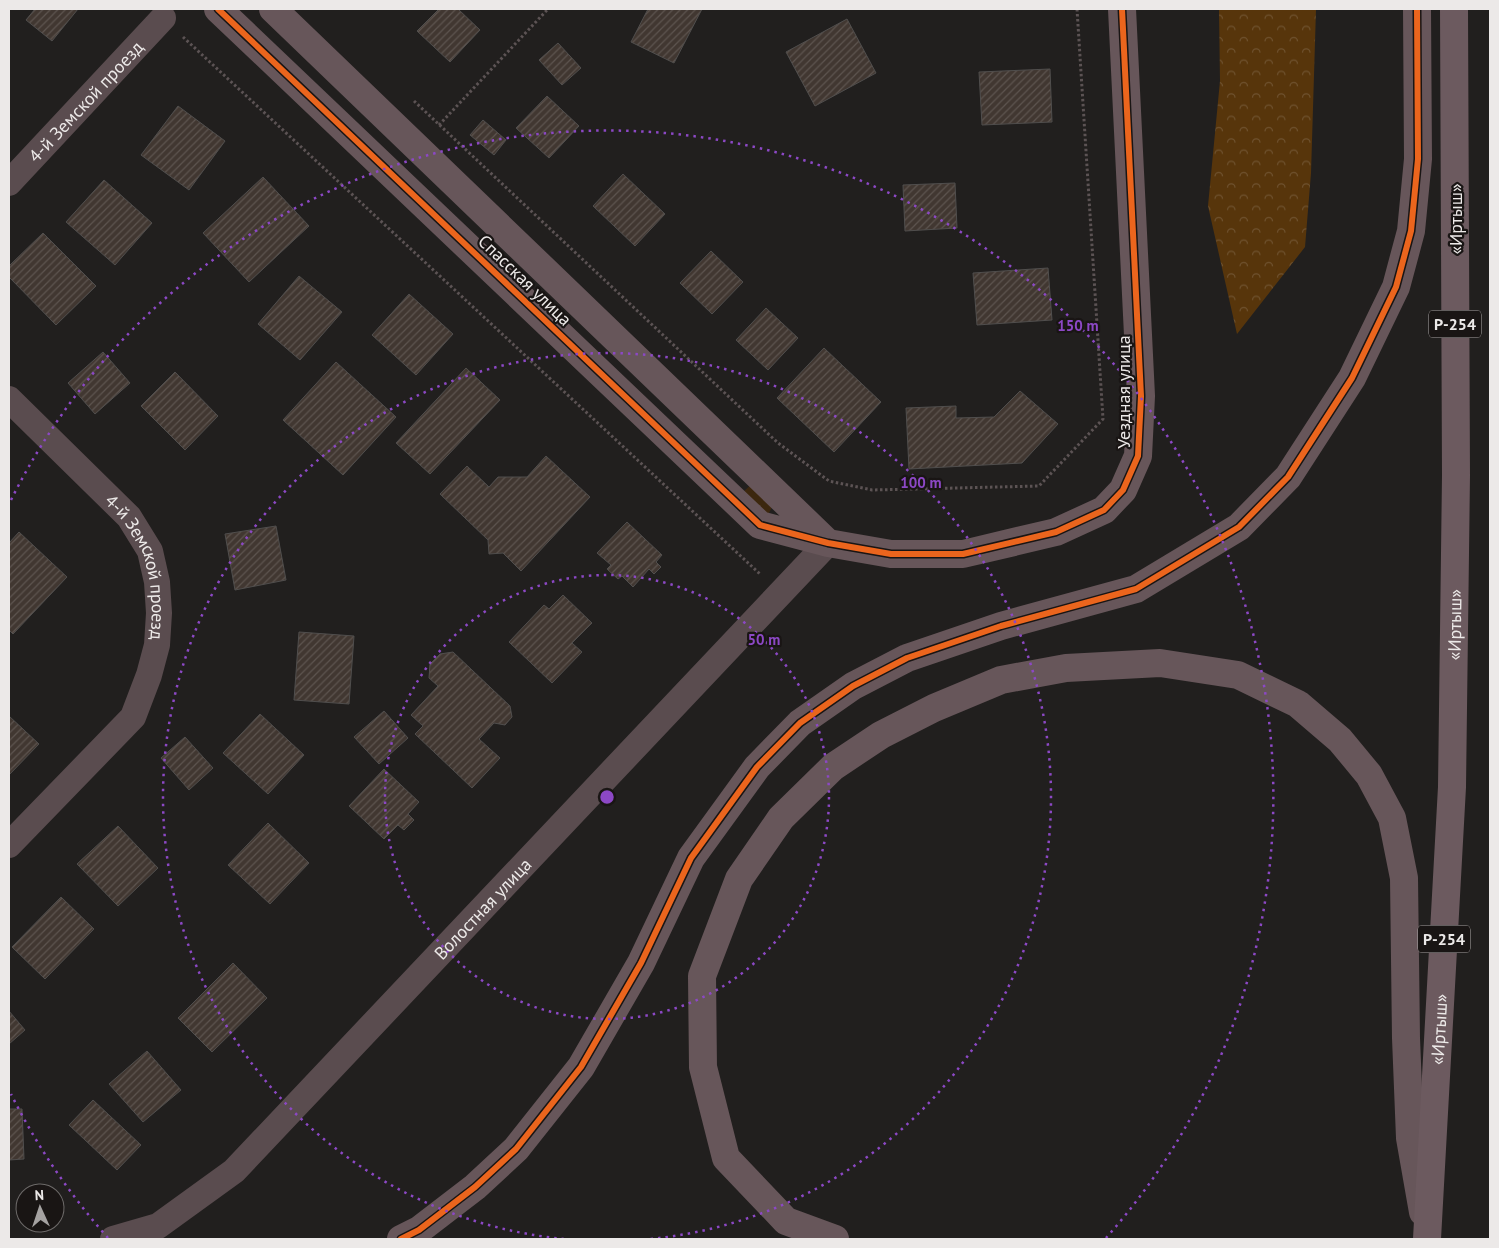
<svg xmlns="http://www.w3.org/2000/svg" width="1499" height="1248" font-family="'PT Sans',sans-serif">
  <style>
    .grass { fill: url(#grass-tufts) }
    .forest { fill: url(#forest-crowns) }
    .building { fill: url(#building-hatch); stroke: #504e4d }
    .lines { fill: none; stroke-linecap: round; stroke-linejoin: round }
    .path { stroke: #5c5354; stroke-width: 3; stroke-dasharray: 2.5 2.5; stroke-linecap: butt }
    .street { stroke: #5a4c4f; stroke-width: 26 }
    .secondary { stroke: #67565a; stroke-width: 28 }
    .highway { stroke: #6c5a5f; stroke-width: 28 }
    .cycleway-casing { stroke: #191514; stroke-width: 9 }
    .cycleway { stroke: #eb651d; stroke-width: 6 }
    .ring { fill: none; stroke: #8c48c5; stroke-width: 2.5; stroke-dasharray: 2.5 5 }
    .labels { text-anchor: middle; dominant-baseline: central; stroke-width: 4.5; stroke-linejoin: round; paint-order: stroke }
    .shield { fill: #191514; stroke: #ada9a8; stroke-width: 1 }
    .shield-label { font-size: 16px; font-weight: bold; fill: #ece9e8 }
    .street-label { font-size: 18px; fill: #ece9e8; stroke: #191514 }
    .centre { fill: #8c48c5; stroke: #191514; stroke-width: 2.5 }
    .ring-label { font-size: 15px; text-anchor: middle; font-weight: bold; fill: #8c48c5; stroke: #191514; stroke-width: 4.5; stroke-linejoin: round; paint-order: stroke }
  </style>
  <defs>
    <pattern id="grass-tufts" width="24" height="20" patternUnits="userSpaceOnUse" patternTransform="scale(1.25)"><rect width="24" height="20" fill="#3c270e"/><path d="M3 7l-1-3M5 7V3M7 7l1-3M15 17l-1-3M17 17v-4M19 17l1-3" fill="none" stroke="#584631"/></pattern>
    <pattern id="forest-crowns" width="20" height="18" patternUnits="userSpaceOnUse" patternTransform="scale(1.25)"><rect width="20" height="18" fill="#57350b"/><path d="M2 6a3 3 0 1 1 6 0M12 15a3 3 0 1 1 6 0" fill="none" stroke="#6f522f"/></pattern>
    <pattern id="building-hatch" width="6" height="6" patternUnits="userSpaceOnUse" patternTransform="scale(1.25)"><rect width="6" height="6" fill="#413731"/><path d="M-1 1l2-2M0 6l6-6M5 7l2-2" fill="none" stroke="#5d544f"/></pattern>
  </defs>
  <rect width="100%" height="100%" fill="#211f1e"/>
  <path class="grass" d="M 754,482 L 773,505 L 769,513 L 765,514 L 741,494 Z"/>
  <path class="forest" d="M 1219,9 L 1316,9 L 1311,173 L 1305,247 L 1237,334 L 1208,206 L 1220,81 Z"/>
  <path class="building" d="M 35,9 L 78,9 L 52,41 L 26,20 Z
    M 439,9 L 458,9 L 480,30 L 450,62 L 417,31 Z
    M 648,9 L 702,9 L 674,63 L 631,42 Z
    M 847,19 L 876,73 L 815,106 L 786,52 Z
    M 558,43 L 581,68 L 562,85 L 539,60 Z
    M 1050,69 L 1052,122 L 982,125 L 979,72 Z
    M 547,96 L 579,126 L 549,158 L 516,128 Z
    M 178,106 L 225,141 L 189,190 L 141,155 Z
    M 483,120 L 506,140 L 494,155 L 470,135 Z
    M 623,174 L 665,214 L 635,246 L 593,206 Z
    M 263,177 L 309,226 L 249,282 L 203,233 Z
    M 104,180 L 152,223 L 115,265 L 66,222 Z
    M 955,183 L 957,228 L 905,231 L 903,185 Z
    M 43,233 L 96,286 L 56,325 L 9,277 L 9,266 Z
    M 711,251 L 743,282 L 712,314 L 680,283 Z
    M 1048,268 L 1052,320 L 977,325 L 973,273 Z
    M 299,276 L 342,312 L 300,360 L 258,324 Z
    M 409,294 L 453,334 L 416,375 L 372,335 Z
    M 766,308 L 798,338 L 768,370 L 736,340 Z
    M 824,348 L 881,402 L 834,452 L 777,398 Z
    M 103,352 L 130,383 L 95,414 L 68,383 Z
    M 336,362 L 396,417 L 343,475 L 283,420 Z
    M 466,368 L 500,400 L 430,474 L 396,443 Z
    M 175,372 L 218,416 L 185,450 L 141,406 Z
    M 1020,391 L 1058,424 L 1022,463 L 909,469 L 906,408 L 956,406 L 956,418 L 994,417 Z
    M 546,456 L 590,497 L 521,571 L 503,553 L 489,554 L 488,540 L 440,494 L 467,466 L 489,487 L 498,477 L 527,477 Z
    M 627,522 L 662,555 L 656,562 L 661,567 L 654,574 L 649,569 L 633,587 L 622,576 L 618,579 L 607,569 L 611,565 L 597,553 Z
    M 276,526 L 286,580 L 235,590 L 225,534 Z
    M 19,532 L 67,577 L 13,634 L 9,630 L 9,543 Z
    M 563,595 L 592,623 L 572,643 L 582,652 L 552,683 L 509,642 L 544,605 L 549,609 Z
    M 299,632 L 354,636 L 349,704 L 294,700 Z
    M 453,652 L 510,706 L 512,717 L 505,725 L 494,723 L 479,739 L 500,758 L 472,788 L 415,734 L 423,726 L 411,715 L 438,686 L 429,678 L 430,664 L 440,654 Z
    M 384,711 L 408,738 L 379,764 L 354,737 Z
    M 260,714 L 304,755 L 268,794 L 223,753 Z
    M 9,716 L 39,744 L 9,775 Z
    M 185,737 L 213,768 L 189,790 L 161,758 Z
    M 384,769 L 419,802 L 408,814 L 414,820 L 404,830 L 398,825 L 384,839 L 349,806 Z
    M 268,823 L 309,863 L 270,904 L 228,865 Z
    M 118,826 L 158,868 L 118,906 L 77,864 Z
    M 61,897 L 94,929 L 45,979 L 12,947 Z
    M 233,963 L 267,998 L 212,1052 L 178,1018 Z
    M 9,1011 L 25,1030 L 9,1044 Z
    M 147,1051 L 181,1090 L 143,1122 L 109,1084 Z
    M 93,1100 L 141,1145 L 117,1170 L 69,1125 Z
    M 9,1109 L 22,1109 L 24,1159 L 9,1160 Z"/>
  <g class="lines">
    <path class="path" d="M 183,37 L 760,574
      M 414,101 L 778,443 L 829,481 L 872,490 L 1039,486 L 1103,419 L 1077,9
      M 439,125 L 548,9"/>
    <g class="street">
      <path id="s1" d="M 9,183 L 163,18"/>
      <path id="s2" d="M 9,399 L 129,517 L 150,551 L 157,582 L 159,613 L 157,645 L 149,675 L 133,717 L 9,845"/>
      <path id="s3" d="M 113,1239 L 158,1226 L 234,1171 L 828,543"/>
    </g>
    <path class="secondary" d="M 218,9 L 760,525 L 828,543 L 891,554 L 963,554 L 1056,532 L 1104,510 L 1123,490 L 1138,456 L 1141,396 L 1122,9
      M 273,9 L 827,542
      M 401,1239 L 419,1230 L 475,1187 L 516,1149 L 581,1067 L 641,963 L 691,858 L 757,767 L 800,723 L 853,686 L 907,658 L 1001,626 L 1136,589 L 1239,527 L 1288,477 L 1352,378 L 1396,287 L 1411,231 L 1418,159 L 1417,9
      M 835,1239 L 786,1221 L 726,1158 L 703,1067 L 702,976 L 739,879 L 781,818 L 833,767 L 881,735 L 934,708 L 1001,680 L 1066,668 L 1160,663 L 1238,675 L 1298,704 L 1340,740 L 1369,775 L 1392,818 L 1404,878 L 1406,1038 L 1410,1138 L 1423,1212"/>
    <path class="highway" id="s4" d="M 1427,1239 L 1452,787 L 1456,475 L 1454,9"/>
    <defs>
      <path id="cycleway" d="M 218,9 L 760,525 L 828,543 L 891,554 L 963,554 L 1056,532 L 1104,510 L 1123,490 L 1138,456 L 1141,396 L 1122,9
        M 401,1239 L 419,1230 L 475,1187 L 516,1149 L 581,1067 L 641,963 L 691,858 L 757,767 L 800,723 L 853,686 L 907,658 L 1001,626 L 1136,589 L 1239,527 L 1288,477 L 1352,378 L 1396,287 L 1411,231 L 1418,159 L 1417,9"/>
    </defs>
    <use href="#cycleway" class="cycleway-casing"/>
    <use href="#cycleway" class="cycleway"/>
  </g>
  <g class="ring">
    <circle cx="607" cy="797" r="222"/>
    <path d="M564 1239A444 444 0 1 1 650 1239"/>
    <path d="M108 1238A666 666 0 0 1 11 1094M11 500A666 666 0 1 1 1106 1238"/>
  </g>
  <g class="labels">
    <g class="shield">
      <rect x="1429" y="310.5" width="52" height="27" rx="4"/>
      <rect x="1418" y="925.5" width="52" height="27" rx="4"/>
    </g>
    <g class="shield-label">
      <text x="1455" y="324">Р-254</text>
      <text x="1444" y="939">Р-254</text>
    </g>
    <g class="street-label">
      <text stroke="none"><textPath href="#s1" startOffset="112">4-й Земской проезд</textPath></text>
      <text transform="translate(1455 219) rotate(-90)">«Иртыш»</text>
      <text transform="translate(525 280) rotate(44)">Спасская улица</text>
      <text transform="translate(1123 392) rotate(-90)">Уездная улица</text>
      <text stroke="none"><textPath href="#s2" startOffset="219">4-й Земской проезд</textPath></text>
      <text stroke="none"><textPath href="#s4" startOffset="615">«Иртыш»</textPath></text>
      <text stroke="none"><textPath href="#s3" startOffset="502">Волостная улица</textPath></text>
      <text stroke="none"><textPath href="#s4" startOffset="210">«Иртыш»</textPath></text>
    </g>
  </g>
  <circle cx="607" cy="797" r="8" class="centre"/>
  <g class="ring-label">
    <text x="1078" y="331">150 m</text>
    <text x="921" y="488">100 m</text>
    <text x="764" y="645">50 m</text>
  </g>
  <rect width="1499" height="1248" fill="none" stroke="#ece9e8" stroke-width="20"/>
  <g transform="translate(40 1208) rotate(357)"><circle r="24" fill="#191514" stroke="#6d6a69"/>
  <path d="M0-4L9 19L0 12L-9 19Z" fill="#a5a2a1"/>
  <text y="-8" font-size="14" font-weight="bold" text-anchor="middle" fill="#ece9e8">N</text>
  </g>
</svg>
